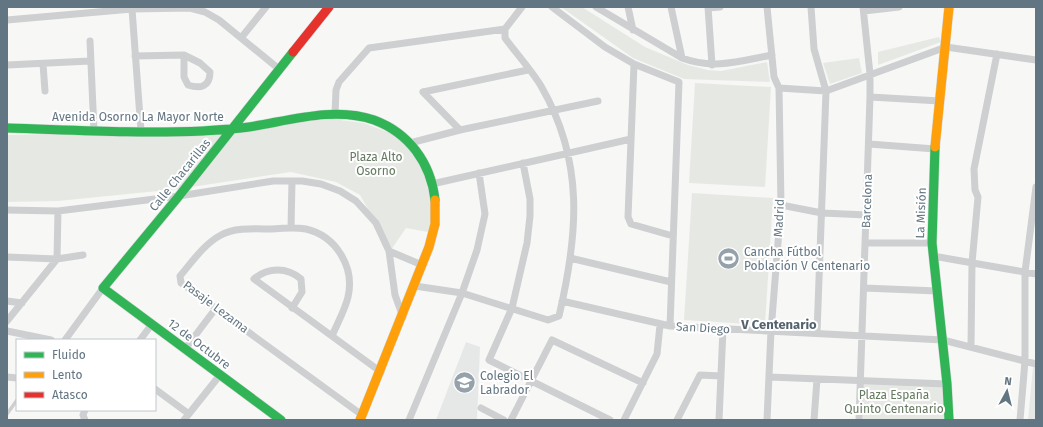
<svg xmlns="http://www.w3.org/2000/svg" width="1043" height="427" font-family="'Fira Sans',sans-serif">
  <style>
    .built { fill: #e6e7e7 }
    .green { fill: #e6e9e3 }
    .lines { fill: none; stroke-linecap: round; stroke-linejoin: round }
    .fast-casing { stroke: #d4d5d6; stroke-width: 10 }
    .slow-casing { stroke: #d4d5d6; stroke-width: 10 }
    .jam-casing { stroke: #d4d5d6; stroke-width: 10 }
    .lane { stroke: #cdcfd0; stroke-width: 3.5 }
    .street { stroke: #cdcfd0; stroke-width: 7 }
    .fast { stroke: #30b455; stroke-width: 9 }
    .slow { stroke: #ff9f0a; stroke-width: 9 }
    .jam { stroke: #e5322d; stroke-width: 9 }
    .labels { text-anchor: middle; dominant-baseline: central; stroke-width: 4; stroke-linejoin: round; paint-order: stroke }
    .street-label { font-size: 12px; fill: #627582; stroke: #fff }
    .park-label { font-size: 12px; fill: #667a61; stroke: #fff }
    .poi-label { font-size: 12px; fill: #627582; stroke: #fff; text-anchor: start }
    .neighbourhood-label { font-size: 13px; font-weight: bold; fill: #54626d; stroke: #fff }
  </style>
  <rect width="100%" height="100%" fill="#f7f7f6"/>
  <path class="built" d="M 466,342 L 480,347 L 477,420 L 436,420 Z
    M 1033,367 L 1036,368 L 1036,420 L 1028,420 Z"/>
  <path class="green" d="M 561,7 L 582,7 L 645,47 L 688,65 L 708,70 L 721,71 L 767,62 L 770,82 L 684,79 L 633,58 Z
    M 939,37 L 941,42 L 878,65 L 878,52 Z
    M 859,58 L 862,73 L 830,84 L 823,63 Z
    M 695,83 L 771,87 L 765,187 L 689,183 Z
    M 332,119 L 364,123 L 398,136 L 422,166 L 431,198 L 431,220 L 428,232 L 406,228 L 391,250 L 360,195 L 336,182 L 291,172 L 178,189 L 58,201 L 7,202 L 7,135 L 90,133 Z
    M 692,193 L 773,198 L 765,325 L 684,320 Z
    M 863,382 L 944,386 L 944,420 L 863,420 Z"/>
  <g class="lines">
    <defs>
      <path id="fast" d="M 7,128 C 72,130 138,134 203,131 C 218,130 234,129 249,127 C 288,121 334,106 374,120 C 409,133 431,163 435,200
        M 935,147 L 932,243 L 947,384 L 949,420
        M 281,420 L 103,288 L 179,196 L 293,52"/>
      <path id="slow" d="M 935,147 L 949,7
        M 360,420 L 429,247 L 435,224 L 435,200"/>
      <path id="jam" d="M 293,52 L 329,7"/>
    </defs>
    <use href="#fast" class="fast-casing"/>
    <use href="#slow" class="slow-casing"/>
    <use href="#jam" class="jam-casing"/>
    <path class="lane" d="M 7,414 L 17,400"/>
    <path class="street" d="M 552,7 L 605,47 L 634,64 L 679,82 L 670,326
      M 596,7 L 682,58 C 714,70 740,61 772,55
      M 628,7 L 633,30
      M 671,7 L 682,58
      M 708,7 L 712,65
      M 767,7 L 774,77 L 779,88 L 826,91 L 946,47 L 1036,60
      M 811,7 L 814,49 L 826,91 L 817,333
      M 708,8 L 720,7
      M 132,9 L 141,131
      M 864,11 L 899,7
      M 7,20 L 132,9 L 190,8 L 205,12 L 219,20 L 279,69
      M 241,38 L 266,7
      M 90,41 L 94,131
      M 184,55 L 200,63 L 210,72 C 210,87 200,89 188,85 L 184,77 Z
      M 135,56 L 184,55
      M 43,64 L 45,91
      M 634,64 L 628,217 L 631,224 L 673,236
      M 7,65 L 90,61
      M 423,92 L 528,70
      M 423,92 L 460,130
      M 870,97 L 940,101
      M 335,114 L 336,90 L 339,82 L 369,48 L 505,29
      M 410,143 L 460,130 L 598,101
      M 869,144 L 935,149
      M 523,163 L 530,199 L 530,216 L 527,243 L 512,308 L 489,360 L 610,420
      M 432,184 L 631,139
      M 781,205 L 822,213 L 867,215
      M 7,210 L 58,211 L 179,196 L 273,181 L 302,181 L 321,184 L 340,191 L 356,201 L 376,223 L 389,251 L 395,295 L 403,317
      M 291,228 L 292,181
      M 866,243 L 932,243
      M 389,251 L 422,265
      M 933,256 L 1036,274
      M 7,257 L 57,259 L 83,255
      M 570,258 L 671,282
      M 415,286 L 462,293 L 548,320 L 559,316 C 578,235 585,162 541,86 C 532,71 516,53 505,38 L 505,29 L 522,7
      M 864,288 L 937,291
      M 7,301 L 22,303
      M 562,301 L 670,326 L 943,340 L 1036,364
      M 292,308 L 302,292 L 301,279 C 287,267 268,267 254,279 L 381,372
      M 7,321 L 57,259 L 58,211
      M 7,331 L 51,340
      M 332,336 C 337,324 345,310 348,297 C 355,267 336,236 306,229 C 295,227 283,228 272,229 C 257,229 235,227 221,235 C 204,244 192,262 180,276 L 181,283 L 362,415
      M 65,340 L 103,288
      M 140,340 L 152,324
      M 971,347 L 972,263 L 978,197 L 975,190 L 974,169 L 997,54
      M 185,349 L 216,308
      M 7,377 L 17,378
      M 769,377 L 947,384
      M 155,389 L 189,414
      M 481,408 L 504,420
      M 85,420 L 83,415 L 85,410
      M 184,420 L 220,375
      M 409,420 L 462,293 L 477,250 L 485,214 L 479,173
      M 511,420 L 552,340 L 643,383
      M 624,420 L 657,354 L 660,325
      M 677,420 L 700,375 L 721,376
      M 719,420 L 723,329
      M 767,420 L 771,331 L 781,205 L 779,88
      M 814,420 L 817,379
      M 859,420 L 870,97 L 870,74 L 863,7
      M 1020,420 L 1025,361 L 1025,272 L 1036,187"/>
    <use href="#fast" class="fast"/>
    <use href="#slow" class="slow"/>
    <use href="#jam" class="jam"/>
  </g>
  <defs>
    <symbol id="stadium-disc" viewBox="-11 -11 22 22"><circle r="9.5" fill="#96a2ab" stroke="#fff"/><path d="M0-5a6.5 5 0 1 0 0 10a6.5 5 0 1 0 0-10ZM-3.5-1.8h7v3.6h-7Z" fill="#fff"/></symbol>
    <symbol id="school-disc" viewBox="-11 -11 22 22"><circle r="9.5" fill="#96a2ab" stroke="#fff"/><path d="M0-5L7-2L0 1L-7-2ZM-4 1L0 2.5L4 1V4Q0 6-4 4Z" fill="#fff"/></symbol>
  </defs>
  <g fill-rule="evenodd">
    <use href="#stadium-disc" x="716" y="246" width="25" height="25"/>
    <use href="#school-disc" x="452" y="370" width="25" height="25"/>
  </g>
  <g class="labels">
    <g class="street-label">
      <text x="138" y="117">Avenida Osorno La Mayor Norte</text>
      <text transform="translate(180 175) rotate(-51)">Calle Chacarillas</text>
      <text transform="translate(867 201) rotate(-88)">Barcelona</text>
      <text transform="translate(921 213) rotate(-88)">La Misión</text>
      <text transform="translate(779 218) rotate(-87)">Madrid</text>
      <text transform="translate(216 307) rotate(37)">Pasaje Lezama</text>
      <text transform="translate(703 328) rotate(3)">San Diego</text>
      <text transform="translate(199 344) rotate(37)">12 de Octubre</text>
    </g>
    <g class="park-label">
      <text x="376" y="157">Plaza Alto<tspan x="376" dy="14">Osorno</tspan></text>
      <text x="894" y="395">Plaza España<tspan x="894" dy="14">Quinto Centenario</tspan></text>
    </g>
    <g class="poi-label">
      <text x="744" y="252">Cancha Fútbol<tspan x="744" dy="14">Población V Centenario</tspan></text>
      <text x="480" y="376">Colegio El<tspan x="480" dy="14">Labrador</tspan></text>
    </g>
    <g class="neighbourhood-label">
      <text x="779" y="324">V Centenario</text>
    </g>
  </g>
  <rect width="1043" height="427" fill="none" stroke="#627582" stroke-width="16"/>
  <rect x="16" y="339" width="140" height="72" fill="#ffffff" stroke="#c0c8cd"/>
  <rect x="24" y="352" width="20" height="6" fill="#30b455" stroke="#c0c8cd"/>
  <text x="52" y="359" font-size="12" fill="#627582">Fluido</text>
  <rect x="24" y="372" width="20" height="6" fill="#ff9f0a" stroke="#c0c8cd"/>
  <text x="52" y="379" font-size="12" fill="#627582">Lento</text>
  <rect x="24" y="392" width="20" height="6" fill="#e5322d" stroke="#c0c8cd"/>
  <text x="52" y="399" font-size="12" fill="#627582">Atasco</text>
  <g transform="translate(1007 391) rotate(7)" stroke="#ffffff" stroke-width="3" paint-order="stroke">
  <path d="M0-3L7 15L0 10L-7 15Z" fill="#627582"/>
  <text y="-6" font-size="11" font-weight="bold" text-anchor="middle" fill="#627582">N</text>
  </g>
</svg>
